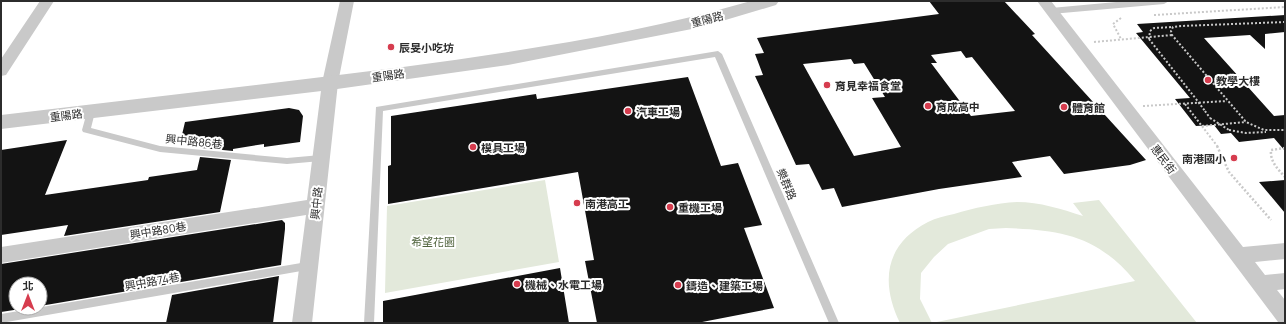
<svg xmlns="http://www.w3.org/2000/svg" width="1286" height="324" font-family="Manrope,'Noto Sans TC',sans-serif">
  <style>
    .green { fill: #e3e9db; fill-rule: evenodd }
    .building { fill: #131313; fill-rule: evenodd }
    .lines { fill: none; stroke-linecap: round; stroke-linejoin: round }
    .path-far1 { stroke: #c9c9c9; stroke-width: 2; stroke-dasharray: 2 2; stroke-linecap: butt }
    .path { stroke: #c9c9c9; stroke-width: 2.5; stroke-dasharray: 2 2; stroke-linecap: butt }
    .service { fill: #c9c9c9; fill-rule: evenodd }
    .pedestrian { fill: #c9c9c9; fill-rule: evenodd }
    .minor { fill: #c9c9c9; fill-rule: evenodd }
    .tertiary { fill: #c9c9c9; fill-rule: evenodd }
    .path-bridge { stroke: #c9c9c9; stroke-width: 2; stroke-dasharray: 2 2; stroke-linecap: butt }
    .poi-dot { fill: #d63c4e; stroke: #fff; stroke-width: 1.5 }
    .labels { text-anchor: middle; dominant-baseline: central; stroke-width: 4; stroke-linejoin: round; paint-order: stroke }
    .street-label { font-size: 11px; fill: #2c2c2c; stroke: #fff }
    .poi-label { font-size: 11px; font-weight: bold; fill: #2c2c2c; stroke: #fff; text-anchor: start }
    .park-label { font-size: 11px; fill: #51643e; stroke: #fff }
  </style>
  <rect width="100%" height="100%" fill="#fff"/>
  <path class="green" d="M 545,180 L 559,262 L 385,293 L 387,206 Z
    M 1099,200 L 1197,323 L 900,323 C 880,282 885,244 928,222 C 936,218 945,216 954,214 C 974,208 996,203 1017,202 C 1040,202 1061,209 1083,216 L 1073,203 ZM 1006,228 C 1062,230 1098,236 1135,281 L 932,323 L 920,299 L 921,273 L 934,257 L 948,244 L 989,229 Z"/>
  <path class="building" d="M 929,1 L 1004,1 L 1035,34 L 1032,35 L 1146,160 L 1130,165 L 1064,174 L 1050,156 L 1012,162 L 1022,177 L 939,189 L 842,207 L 834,188 L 822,190 L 809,164 L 796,165 L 755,76 L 763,75 L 755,54 L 764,53 L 757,38 L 939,14 ZM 961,51 L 966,58 L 972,57 L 1015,111 L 971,116 L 931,63 L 937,63 L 931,55 ZM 851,59 L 854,64 L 864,63 L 885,97 L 872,98 L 901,147 L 854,156 L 803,64 Z
    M 1285,15 L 1285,32 L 1265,34 L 1265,49 L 1250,35 L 1204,38 L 1274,116 L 1285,115 L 1285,151 L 1274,138 L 1239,142 L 1231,133 L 1221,134 L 1214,125 L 1196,126 L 1175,99 L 1190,98 L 1136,33 L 1143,32 L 1137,24 Z
    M 688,77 L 721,166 L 738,163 L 762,225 L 744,228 L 774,308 L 697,323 L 597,323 L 585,261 L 594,260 L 578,172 L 388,204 L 388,166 L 391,165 L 391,116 L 536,94 L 537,99 Z
    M 289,108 L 299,110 L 303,116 L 300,142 L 264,147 L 264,144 L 233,149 L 233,151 L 202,148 L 205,136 L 181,139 L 185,122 Z
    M 67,140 L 45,195 L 148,180 L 149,177 L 197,170 L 200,157 L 231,160 L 220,212 L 64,236 L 68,225 L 1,235 L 1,150 Z
    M 1285,180 L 1285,213 L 1259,182 Z
    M 282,220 L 285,223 L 285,229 L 281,265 L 40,306 L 40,284 L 16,284 L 16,308 L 27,308 L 1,312 L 1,264 Z
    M 560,268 L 569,323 L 383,323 L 383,301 Z
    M 279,276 L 273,323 L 166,323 L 172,295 Z"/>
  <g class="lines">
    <path class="path-far1" d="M 1154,15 L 1285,7
      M 1121,18 L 1113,24 L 1121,39
      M 1285,22 L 1181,26 L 1173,27 L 1171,31 L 1172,35 L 1246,122 L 1264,130 L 1285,130
      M 1150,31 L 1154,28 L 1173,27
      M 1149,39 L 1196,99
      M 1094,42 L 1172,35
      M 1185,104 L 1218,147
      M 1143,106 L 1227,101
      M 1205,111 L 1210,118
      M 1202,126 L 1246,122
      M 1229,130 L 1246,133 L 1266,132"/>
    <path class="path" d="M 1217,146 L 1229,172 L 1271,220
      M 1285,148 L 1271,150 C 1270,162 1278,169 1285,177"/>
    <path class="service" d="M 718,51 L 722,54 L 839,323 L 829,323 L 715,57 L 383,111 L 374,323 L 364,323 L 376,107 Z
      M 91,109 L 95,112 L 91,128 L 160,146 L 287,158 L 321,155 L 325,158 L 321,161 L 287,164 L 160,152 L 83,132 L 82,130 L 87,112 Z
      M 307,262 L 311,263 L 312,266 L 311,269 L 307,270 L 1,323 L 1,314 Z"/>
    <path class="pedestrian" d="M 1127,1 L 1169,1 L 1164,4 L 1051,14 L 1046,11 L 1051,8 Z"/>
    <path class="minor" d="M 40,1 L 54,1 L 6,75 L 1,76 L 1,59 Z
      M 340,1 L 354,1 L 338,83 L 312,323 L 292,323 L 306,215 L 1,263 L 1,247 L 307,200 L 322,83 Z
      M 1037,1 L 1051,1 L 1243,247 L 1285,243 L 1285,259 L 1255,262 L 1265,275 L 1285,273 L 1285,289 L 1277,290 L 1285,300 L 1285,323 L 1278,322 Z"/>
    <path class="tertiary" d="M 751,1 L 779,1 L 776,5 L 702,27 L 508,65 L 330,90 L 1,129 L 1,115 C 135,99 269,84 403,67 C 520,51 637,34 751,1 Z"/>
    <path class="path-bridge" d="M 1149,39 L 1150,31
      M 1196,99 L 1205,111
      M 1210,118 L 1229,130"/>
  </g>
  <g class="poi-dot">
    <circle cx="391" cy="47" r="4"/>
    <circle cx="1208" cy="80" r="4"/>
    <circle cx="827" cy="85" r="4"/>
    <circle cx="928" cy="106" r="4"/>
    <circle cx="1064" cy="107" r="4"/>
    <circle cx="628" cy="111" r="4"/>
    <circle cx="473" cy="147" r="4"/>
    <circle cx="1234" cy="158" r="4"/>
    <circle cx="577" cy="203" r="4"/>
    <circle cx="670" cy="207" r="4"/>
    <circle cx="517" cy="284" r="4"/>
    <circle cx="678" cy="285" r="4"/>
  </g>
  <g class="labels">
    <g class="street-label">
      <text transform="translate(707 19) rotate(-15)">重陽路</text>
      <text transform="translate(388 75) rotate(-8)">重陽路</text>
      <text transform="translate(66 115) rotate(-7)">重陽路</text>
      <text transform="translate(194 141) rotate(6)">興中路86巷</text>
      <text transform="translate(1164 159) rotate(53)">惠民街</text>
      <text transform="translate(787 184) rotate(67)">樂群路</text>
      <text transform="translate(316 203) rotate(-84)">興中路</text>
      <text transform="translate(158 230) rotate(-9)">興中路80巷</text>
      <text transform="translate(152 281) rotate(-10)">興中路74巷</text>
    </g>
    <g class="poi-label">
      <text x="399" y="47">辰旻小吃坊</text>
      <text x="1216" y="80">教學大樓</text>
      <text x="835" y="85">育見幸福食堂</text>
      <text x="936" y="106">育成高中</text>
      <text x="1072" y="107">體育館</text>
      <text x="636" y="111">汽車工場</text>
      <text x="481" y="147">模具工場</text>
      <text x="1226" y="158" text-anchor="end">南港國小</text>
      <text x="585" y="203">南港高工</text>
      <text x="678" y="207">重機工場</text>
      <text x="525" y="284">機械、水電工場</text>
      <text x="686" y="285">鑄造、建築工場</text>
    </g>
    <g class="park-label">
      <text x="433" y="241">希望花園</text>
    </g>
  </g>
  <rect width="1286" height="324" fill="none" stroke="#2c2c2c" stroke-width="4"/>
  <g transform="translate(28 296)"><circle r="19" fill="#ffffff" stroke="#ababab"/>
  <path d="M0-3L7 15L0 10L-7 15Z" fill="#d63c4e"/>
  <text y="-6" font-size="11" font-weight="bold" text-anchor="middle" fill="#2c2c2c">北</text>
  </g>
</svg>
